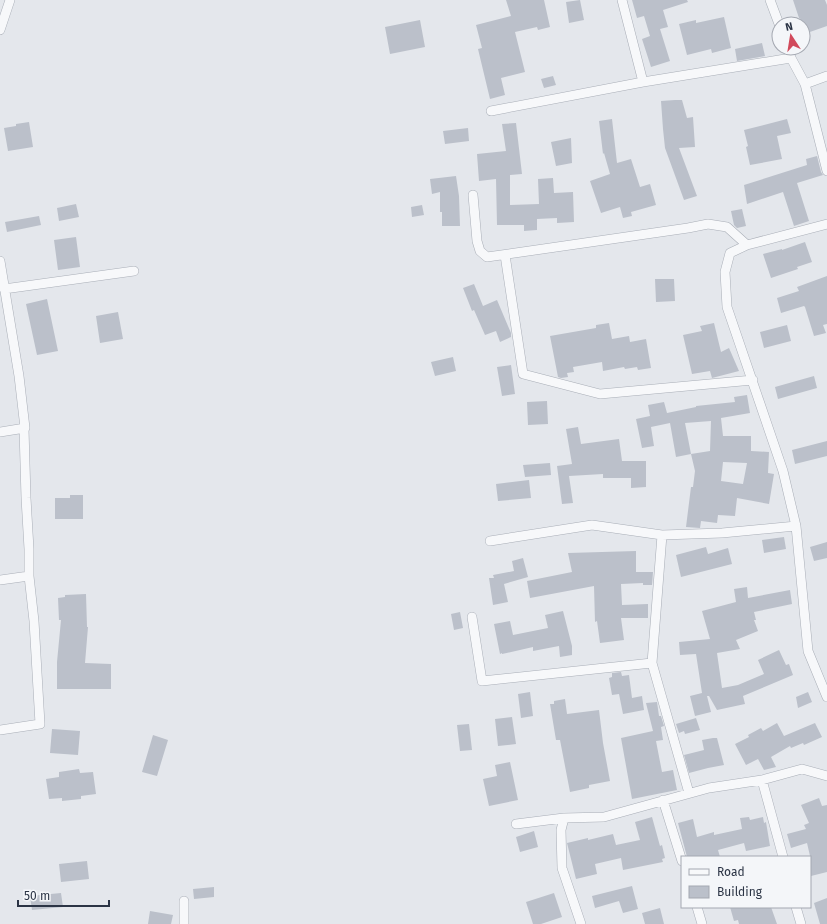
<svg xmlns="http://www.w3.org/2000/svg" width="827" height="924" font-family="'Fira Sans',sans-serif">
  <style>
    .building { fill: #bbc0ca; fill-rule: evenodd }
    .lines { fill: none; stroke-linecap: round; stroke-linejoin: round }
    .minor-casing { stroke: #a9aeb7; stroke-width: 10 }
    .minor { stroke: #f7f8fa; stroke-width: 9 }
  </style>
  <rect width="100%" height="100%" fill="#e4e7ec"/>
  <path class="building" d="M 506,0 L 544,0 L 550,27 L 538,30 L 537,27 L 515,32 L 525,72 L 501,78 L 505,95 L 490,99 L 478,49 L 482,48 L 476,25 L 511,16 Z
    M 580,0 L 584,20 L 569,23 L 566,2 Z
    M 632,0 L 687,0 L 688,2 L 663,10 L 668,27 L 660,29 L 670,61 L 651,67 L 642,39 L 650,36 L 644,16 L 637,18 Z
    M 793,0 L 825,0 L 827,5 L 827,26 L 807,33 L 805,28 L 803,29 L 803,24 L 801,24 Z
    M 724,17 L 731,48 L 712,53 L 711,49 L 687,55 L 679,24 L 696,20 L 696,23 Z
    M 420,20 L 425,47 L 390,54 L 385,27 Z
    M 762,43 L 765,56 L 737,61 L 735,49 Z
    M 553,76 L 556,85 L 544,88 L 541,79 Z
    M 675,100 L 682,100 L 687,118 L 693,117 L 695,147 L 679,148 L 697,196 L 684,200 L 665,148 L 663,129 L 661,101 Z
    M 612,119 L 617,163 L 631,159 L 640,187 L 650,184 L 656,205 L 631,212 L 632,216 L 623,218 L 620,207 L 601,213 L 590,181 L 610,174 L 604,153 L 603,154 L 599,121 Z
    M 787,119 L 791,133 L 777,136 L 782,159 L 750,165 L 746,147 L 748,146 L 744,130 Z
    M 29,122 L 33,147 L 8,151 L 4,128 L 16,126 L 16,124 Z
    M 516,123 L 522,174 L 510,175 L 510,205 L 539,204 L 538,179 L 553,178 L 554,193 L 573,192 L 574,222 L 557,223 L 557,218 L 537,219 L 537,230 L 524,231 L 524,225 L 497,225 L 496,179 L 479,181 L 477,154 L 506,151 L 502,124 Z
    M 468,128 L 469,141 L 445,144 L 443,131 Z
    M 571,138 L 572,163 L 556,166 L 551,142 Z
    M 817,156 L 821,172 L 823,175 L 797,183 L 809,221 L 794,226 L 783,192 L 747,204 L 744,185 L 807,165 L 806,159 Z
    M 456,176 L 459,196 L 460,226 L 442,226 L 442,212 L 440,212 L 440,192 L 432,194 L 430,179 Z
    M 76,204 L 79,217 L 59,221 L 57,208 Z
    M 422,205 L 424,215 L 412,217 L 411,207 Z
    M 742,209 L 746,226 L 737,228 L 734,225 L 731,211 Z
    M 39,216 L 41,225 L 7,232 L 5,222 Z
    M 76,237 L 80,267 L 58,270 L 54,240 Z
    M 805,242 L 812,262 L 797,267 L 798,269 L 771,278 L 763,254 L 782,249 L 782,250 Z
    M 827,276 L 827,324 L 823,325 L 826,333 L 814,336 L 805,307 L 804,306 L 781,313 L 777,298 L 799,291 L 797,287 Z
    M 655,279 L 674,279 L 675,301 L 656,302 Z
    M 474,284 L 483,306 L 497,300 L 511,333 L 511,337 L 500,342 L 496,331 L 485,335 L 474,310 L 472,311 L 463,288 Z
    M 47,299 L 58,351 L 37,355 L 26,304 Z
    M 118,312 L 123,339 L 100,343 L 96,316 Z
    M 609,323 L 612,339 L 629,336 L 630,342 L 646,339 L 651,368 L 638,370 L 637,367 L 625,369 L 624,367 L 603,371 L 602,362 L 573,367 L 574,372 L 567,373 L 568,377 L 561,378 L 558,377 L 550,336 L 596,328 L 596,325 Z
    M 714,323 L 721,352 L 729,348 L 739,371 L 712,378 L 710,371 L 692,374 L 683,335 L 702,331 L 700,326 Z
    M 787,325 L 791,341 L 764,348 L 760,332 Z
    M 453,357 L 456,371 L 435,376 L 431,362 Z
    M 511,365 L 515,394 L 502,396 L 497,367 Z
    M 814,376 L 817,388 L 778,399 L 775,387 Z
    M 747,395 L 750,413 L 721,418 L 723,436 L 751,436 L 751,451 L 769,452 L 768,473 L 774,474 L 769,504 L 737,498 L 735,516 L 718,515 L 717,523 L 701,521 L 700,528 L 686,527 L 691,487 L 693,487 L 695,471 L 691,454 L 710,451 L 711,421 L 685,423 L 691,454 L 676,457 L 670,423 L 651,427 L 654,446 L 642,448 L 636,419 L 650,416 L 648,405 L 664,402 L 667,413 L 696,407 L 696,406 L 735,402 L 734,397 ZM 723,462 L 747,463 L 743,484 L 721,481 Z
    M 547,401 L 548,424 L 528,425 L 527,402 Z
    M 578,427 L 581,444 L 619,439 L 622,461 L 646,461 L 646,487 L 631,488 L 631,478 L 603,478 L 603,474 L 569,476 L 573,503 L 562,504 L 557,466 L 572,464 L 566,429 Z
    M 827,441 L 827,456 L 795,464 L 792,450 Z
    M 550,463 L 551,475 L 525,477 L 523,465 Z
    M 529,480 L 531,498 L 498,501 L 496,484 Z
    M 70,495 L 83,495 L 83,519 L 55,519 L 55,498 L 70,498 Z
    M 784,537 L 786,549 L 764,553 L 762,540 Z
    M 827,542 L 827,558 L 814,561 L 810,547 Z
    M 706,547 L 708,554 L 728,548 L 732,564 L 681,577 L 676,555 Z
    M 636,551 L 636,572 L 653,572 L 652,585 L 643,585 L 643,583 L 621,584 L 622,605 L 648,604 L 648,618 L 621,618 L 624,640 L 600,643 L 597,621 L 595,622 L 594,586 L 530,598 L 527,581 L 572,572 L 568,553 Z
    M 523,558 L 528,577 L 504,584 L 508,602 L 493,605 L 489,578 L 494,578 L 493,575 L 514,571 L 512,561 Z
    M 747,587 L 748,598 L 790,590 L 792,604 L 754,612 L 756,620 L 754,620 L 758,631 L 736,640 L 740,649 L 717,653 L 722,688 L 738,685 L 764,674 L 758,660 L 779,650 L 786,665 L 789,664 L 793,675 L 743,696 L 745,704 L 717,710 L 709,696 L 707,696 L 711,712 L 695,716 L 690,696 L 702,693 L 696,654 L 680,655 L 679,642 L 710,639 L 702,611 L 736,602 L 734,589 Z
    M 86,594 L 87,627 L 88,627 L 85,663 L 111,664 L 111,689 L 57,689 L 57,662 L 61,620 L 59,620 L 58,598 L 65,597 L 65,595 Z
    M 563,611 L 572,646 L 572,655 L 560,657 L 559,646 L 533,651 L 533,647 L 502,654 L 502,653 L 500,654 L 494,624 L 510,621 L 513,635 L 548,628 L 545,615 Z
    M 460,612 L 463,628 L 454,630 L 451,614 Z
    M 621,672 L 622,676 L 629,675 L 632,698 L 642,696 L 644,710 L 623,714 L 619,694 L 612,695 L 609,678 L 612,677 L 612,673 Z
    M 530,692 L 533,716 L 521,718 L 518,694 Z
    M 808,692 L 812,702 L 798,708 L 796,697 Z
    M 565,699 L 567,714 L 599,710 L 603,743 L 610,781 L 589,785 L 589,788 L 570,792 L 560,740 L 556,740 L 550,704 L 554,704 L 554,701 Z
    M 657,702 L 659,716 L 661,716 L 664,726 L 661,727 L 663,740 L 656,741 L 662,772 L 673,770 L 677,790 L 632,799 L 621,738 L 653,731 L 646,703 Z
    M 512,717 L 516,744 L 498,746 L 495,719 Z
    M 696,718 L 700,730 L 685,734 L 684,731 L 679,733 L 676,724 Z
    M 777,723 L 784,736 L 815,723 L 822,737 L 804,745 L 803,743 L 791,748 L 790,746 L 771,757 L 776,767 L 764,770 L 758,759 L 746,765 L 735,744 L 749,737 L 748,735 L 761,728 L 763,731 Z
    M 469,724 L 472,750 L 460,751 L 457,725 Z
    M 52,729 L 80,731 L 78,755 L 50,753 Z
    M 153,735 L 168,740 L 157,776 L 142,772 Z
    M 713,738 L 717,738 L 724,765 L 708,768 L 689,773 L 684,755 L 704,750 L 702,740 Z
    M 510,762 L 518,800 L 489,806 L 483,779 L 497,776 L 495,765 Z
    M 79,769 L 80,773 L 93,772 L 96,794 L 81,796 L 81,799 L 62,801 L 62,798 L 49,799 L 46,779 L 59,777 L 59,772 Z
    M 819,798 L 822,806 L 827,805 L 827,872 L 811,876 L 810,870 L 810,856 L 807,843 L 791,848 L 787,834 L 806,829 L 804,825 L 809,823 L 801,805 Z
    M 652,817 L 660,846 L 662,845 L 665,858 L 662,859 L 663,862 L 623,870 L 621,858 L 595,864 L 597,874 L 576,879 L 567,843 L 588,838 L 588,840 L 613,834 L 616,845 L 640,840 L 635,822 Z
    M 749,817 L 750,820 L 763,817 L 764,823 L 766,822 L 770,846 L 746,851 L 744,843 L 718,850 L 720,857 L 687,857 L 678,823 L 693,819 L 697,837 L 714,832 L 714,835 L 742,829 L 740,818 Z
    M 534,831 L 538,847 L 520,852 L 516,837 Z
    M 87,861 L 89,879 L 61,882 L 59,864 Z
    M 632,886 L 638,909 L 623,913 L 619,901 L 595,908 L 592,896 Z
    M 214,887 L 214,897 L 194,899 L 193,889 Z
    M 61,893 L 63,907 L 32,910 L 30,896 Z
    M 554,893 L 562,917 L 541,924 L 533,924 L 526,902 Z
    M 827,898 L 827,924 L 820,924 L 814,903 Z
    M 730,907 L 771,907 L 777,924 L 739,924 L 738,920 L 734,921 Z
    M 660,908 L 664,924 L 645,924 L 642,913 Z
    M 150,911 L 173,915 L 171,924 L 148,924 Z"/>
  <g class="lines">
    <defs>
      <path id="minor" d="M 622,0 L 643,82
        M 770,0 L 779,24
        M 0,30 L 10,0
        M 788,48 L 791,58 L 805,84 L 827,171
        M 805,84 L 827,76
        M 491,111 L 643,82 L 791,58
        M 473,195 L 477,241 L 480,251 L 487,257 L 688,228 L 708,224 L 727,227 L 747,245
        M 827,224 L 747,245 L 730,253 L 725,272 L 727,307 L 783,471 L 796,526 L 808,651 L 827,697
        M 505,255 L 523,374 L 600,394 L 753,380
        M 0,261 L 19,376 L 25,428 L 24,429 L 26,498 L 29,549 L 29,576 L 34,621 L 40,724 L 0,730
        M 4,289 L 134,271
        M 0,432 L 25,428
        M 662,535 L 652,663 L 689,793
        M 490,541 L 592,525 L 662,535 L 722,533 L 796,526
        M 0,580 L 29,576
        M 472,617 L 482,681 L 652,663
        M 762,780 L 783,857
        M 663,800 L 682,861
        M 564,818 L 561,830 L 562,868 L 581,924
        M 516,824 L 564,818 L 604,817 L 709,788 L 762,780 L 802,769 L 827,776
        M 697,907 L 702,924
        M 796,907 L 801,924
        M 184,924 L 184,901"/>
    </defs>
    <use href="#minor" class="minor-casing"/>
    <use href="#minor" class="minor"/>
  </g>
  <rect x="681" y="856" width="130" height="52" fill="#f4f6f9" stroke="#a4a8b1"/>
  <rect x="689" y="869" width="20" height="6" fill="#f7f8fa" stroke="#a4a8b1"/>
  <text x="717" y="876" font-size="12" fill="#2b3445">Road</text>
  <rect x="689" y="886" width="20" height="12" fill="#bbc0ca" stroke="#a4a8b1"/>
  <text x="717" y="896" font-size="12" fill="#2b3445">Building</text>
  <g transform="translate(791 36) rotate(348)"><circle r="19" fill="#f4f6f9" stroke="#a4a8b1"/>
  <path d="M0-3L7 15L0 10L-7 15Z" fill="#d1495b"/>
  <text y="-6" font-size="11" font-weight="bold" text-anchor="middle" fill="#2b3445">N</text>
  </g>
  <path d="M18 900v6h91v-6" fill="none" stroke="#2b3445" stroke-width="2"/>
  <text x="24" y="900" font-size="12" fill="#2b3445" stroke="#f4f6f9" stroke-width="3" paint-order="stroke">50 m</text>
</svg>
